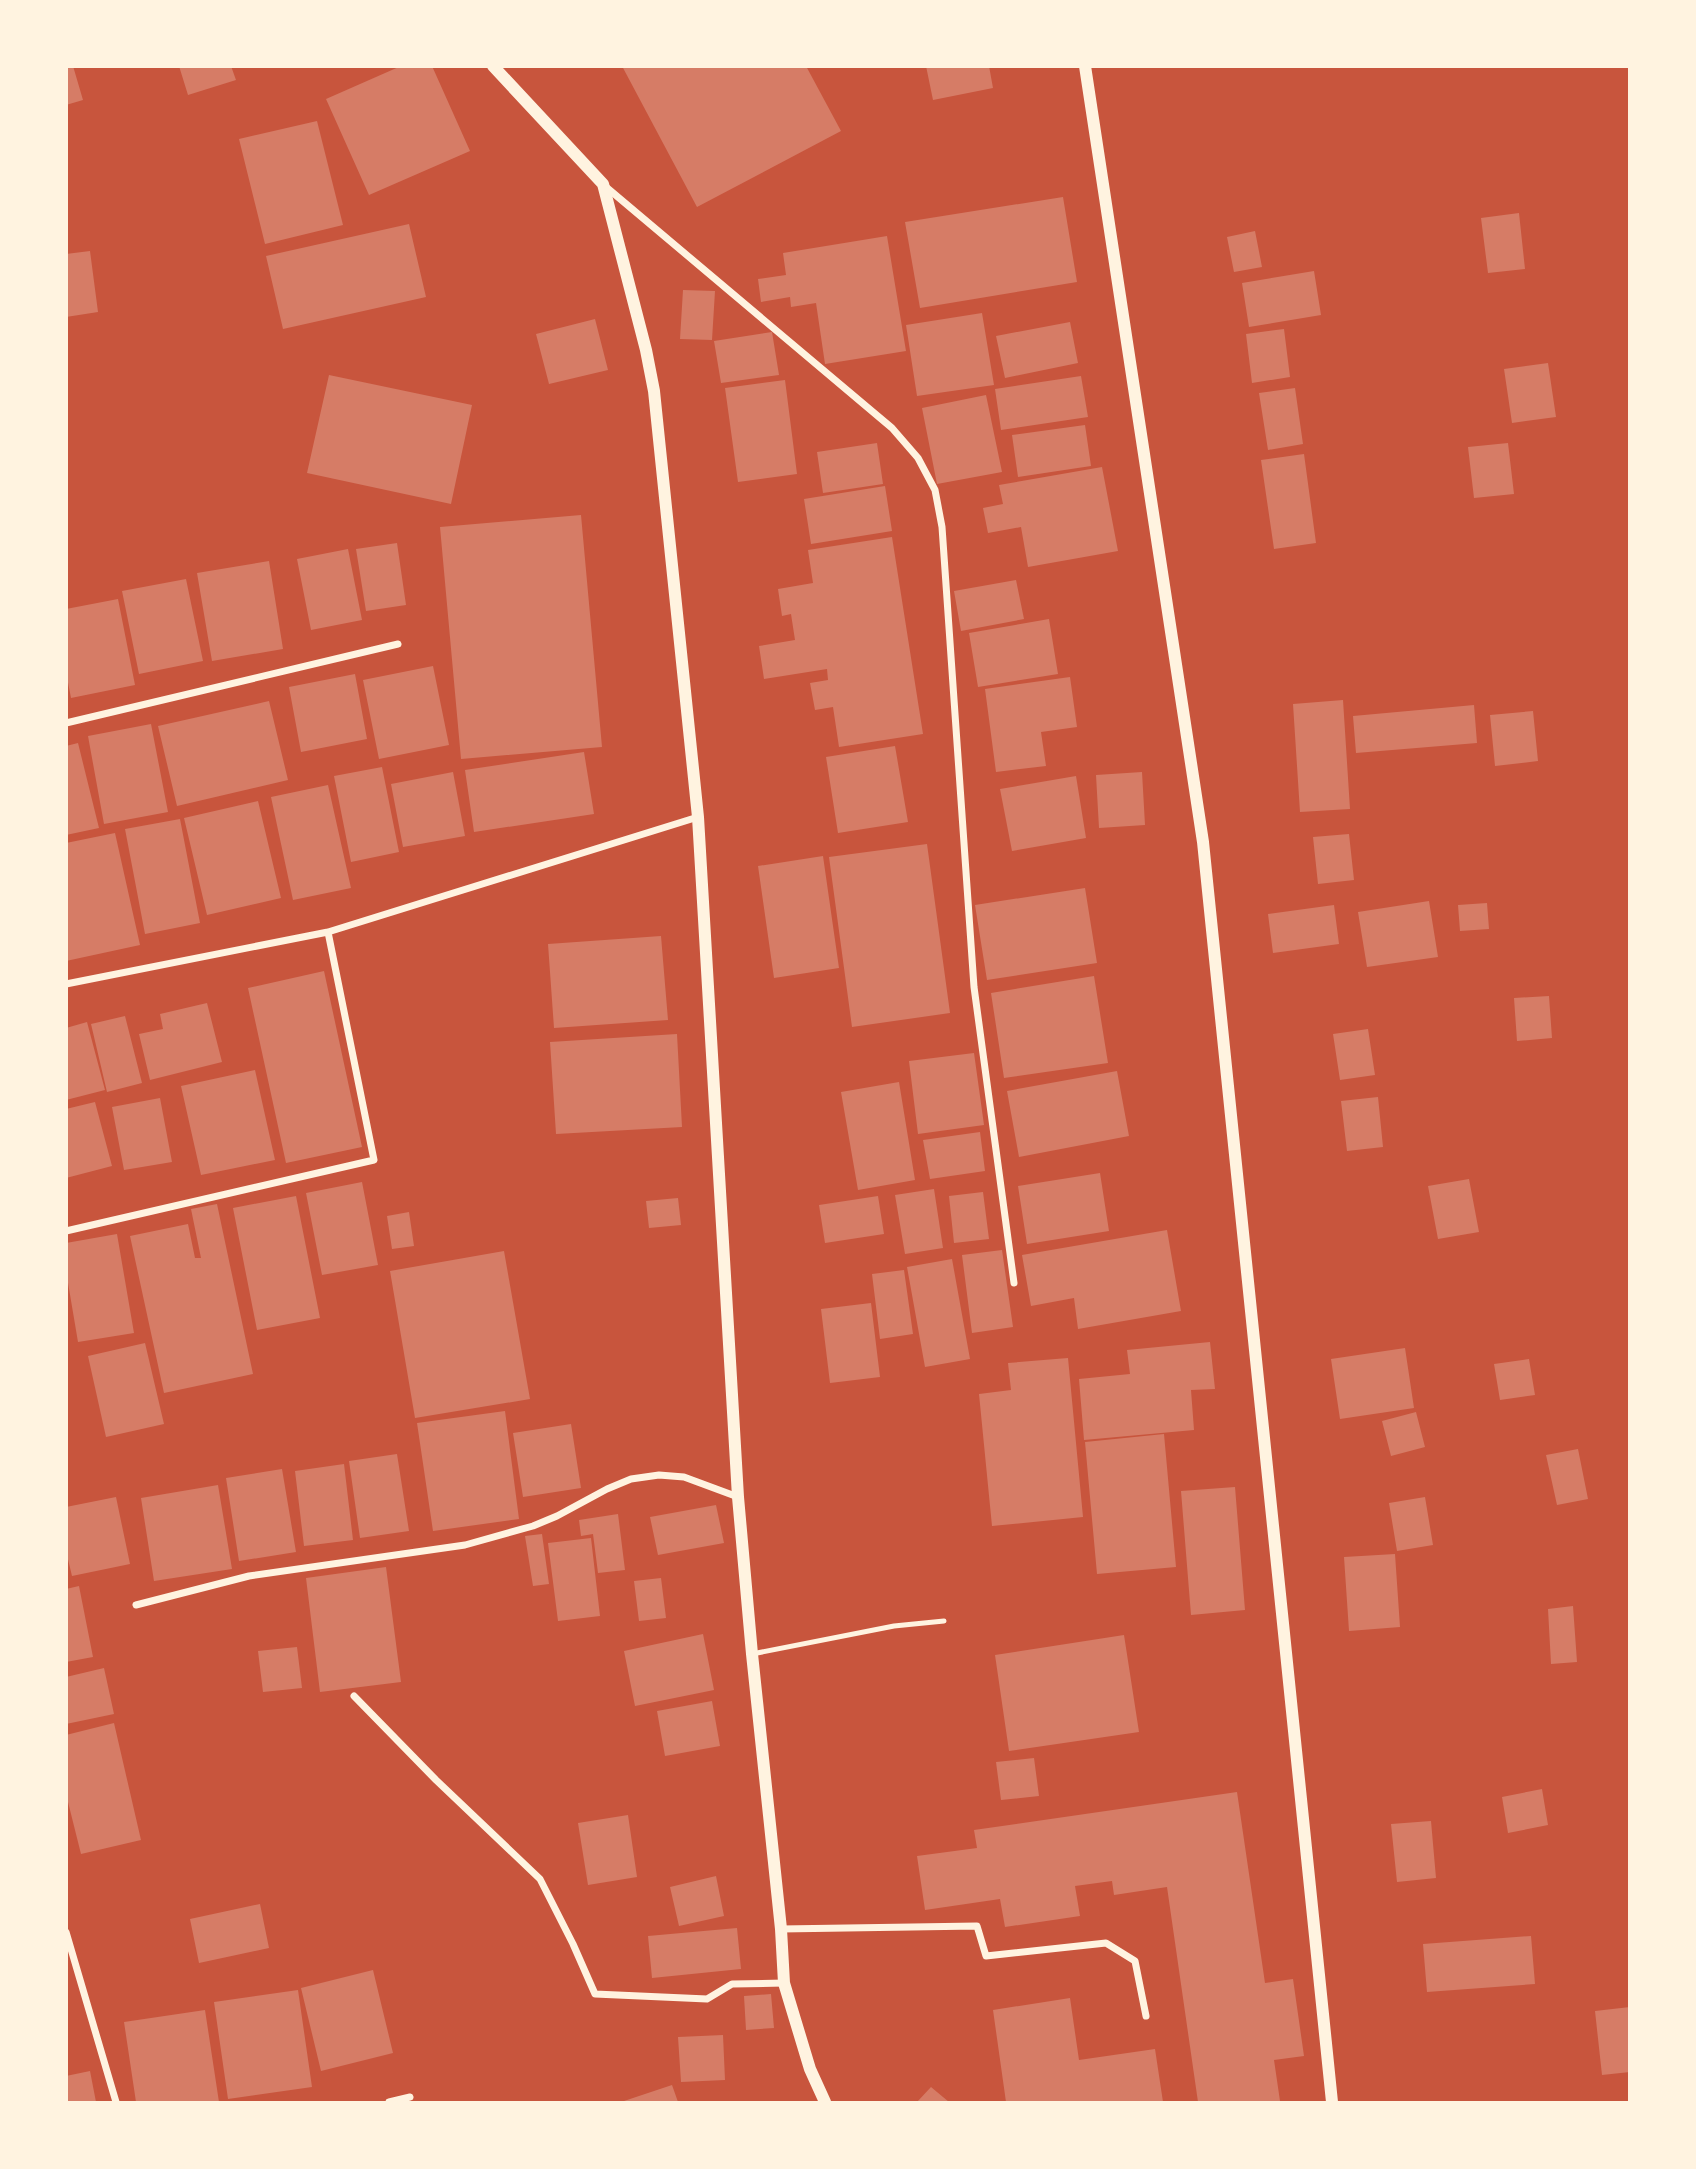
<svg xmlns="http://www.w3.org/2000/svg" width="1696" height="2169" font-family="Literata,serif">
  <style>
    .building { fill: #d67c66 }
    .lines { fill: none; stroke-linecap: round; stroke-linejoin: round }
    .service { stroke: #fff3e0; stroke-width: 5 }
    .minor { stroke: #fff3e0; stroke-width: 7 }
    .tertiary { stroke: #fff3e0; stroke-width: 12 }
  </style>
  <rect width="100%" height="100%" fill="#c8553d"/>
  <path class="building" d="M 66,66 L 73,66 L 83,100 L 66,105 Z
    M 179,66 L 231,66 L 236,80 L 188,95 Z
    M 401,66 L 432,66 L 470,151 L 369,195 L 326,99 Z
    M 622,66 L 806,66 L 841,131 L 697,207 Z
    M 926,66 L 989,66 L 993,88 L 933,100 Z
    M 317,121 L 343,225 L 265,244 L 239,139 Z
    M 1063,197 L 1077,282 L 920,308 L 905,222 Z
    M 1519,213 L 1525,269 L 1488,273 L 1481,218 Z
    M 409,224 L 426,297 L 283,329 L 266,256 Z
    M 1255,231 L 1262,267 L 1234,272 L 1227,237 Z
    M 887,236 L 906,351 L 825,364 L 816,303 L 791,307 L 790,297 L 761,302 L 758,279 L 786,275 L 783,253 Z
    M 90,251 L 98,312 L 66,317 L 66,254 Z
    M 1314,271 L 1321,315 L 1249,327 L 1242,283 Z
    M 683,290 L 715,291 L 712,340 L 680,339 Z
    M 982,313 L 994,385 L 917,396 L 906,325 Z
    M 595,319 L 608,370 L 549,384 L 536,334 Z
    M 1070,322 L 1078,363 L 1005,378 L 996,336 Z
    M 1284,329 L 1290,377 L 1252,383 L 1246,334 Z
    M 772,332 L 779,375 L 721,383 L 714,341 Z
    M 1548,363 L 1556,417 L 1512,423 L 1504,369 Z
    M 329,375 L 472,405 L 451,504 L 307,473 Z
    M 1081,376 L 1088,417 L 1001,430 L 995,389 Z
    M 785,380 L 797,474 L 738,482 L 725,388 Z
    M 1295,388 L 1303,444 L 1268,450 L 1259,393 Z
    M 986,395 L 1002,472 L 937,484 L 922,408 Z
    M 1085,425 L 1091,466 L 1018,477 L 1012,435 Z
    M 877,443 L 883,484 L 823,493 L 817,452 Z
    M 1508,443 L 1514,494 L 1474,498 L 1468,447 Z
    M 1304,454 L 1316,543 L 1274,549 L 1261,460 Z
    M 1102,467 L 1118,551 L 1028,567 L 1021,527 L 988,533 L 983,508 L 1003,504 L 999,485 Z
    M 885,486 L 892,531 L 811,544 L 804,499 Z
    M 581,515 L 602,747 L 461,759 L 440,527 Z
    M 892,537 L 923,734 L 839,747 L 833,707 L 815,710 L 810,683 L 828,680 L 827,669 L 764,679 L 759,646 L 795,640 L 791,614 L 782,616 L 778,589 L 813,583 L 808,550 Z
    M 397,543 L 406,605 L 366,611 L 356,549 Z
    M 348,549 L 362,620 L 311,630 L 297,559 Z
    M 269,561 L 283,649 L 212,661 L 197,573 Z
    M 186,579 L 203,661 L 139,674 L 122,591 Z
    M 1016,580 L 1024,619 L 961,631 L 954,591 Z
    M 118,599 L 135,685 L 71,698 L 66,672 L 66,609 Z
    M 1049,619 L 1058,674 L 978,687 L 969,633 Z
    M 433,666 L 449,745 L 379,759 L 363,680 Z
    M 355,674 L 367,739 L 301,752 L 289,687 Z
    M 1070,677 L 1077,727 L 1041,732 L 1046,766 L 996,772 L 985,689 Z
    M 1343,700 L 1350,809 L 1300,812 L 1293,704 Z
    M 269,701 L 288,780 L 177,806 L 158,726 Z
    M 1474,705 L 1477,743 L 1356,753 L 1353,716 Z
    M 1533,711 L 1538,761 L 1495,766 L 1490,715 Z
    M 151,724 L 168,812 L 104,824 L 88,736 Z
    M 78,743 L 99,828 L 66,835 L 66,746 Z
    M 895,746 L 908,822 L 838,833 L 826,757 Z
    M 584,752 L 594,814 L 474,832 L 465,770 Z
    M 382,767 L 399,852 L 351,862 L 334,776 Z
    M 453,772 L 465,836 L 403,847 L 391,784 Z
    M 1142,772 L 1145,825 L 1099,828 L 1096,775 Z
    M 1076,776 L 1086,838 L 1012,851 L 1000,789 Z
    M 328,785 L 351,888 L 293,900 L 271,797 Z
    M 258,801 L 281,898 L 207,915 L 184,818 Z
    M 180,819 L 200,923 L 145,934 L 125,829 Z
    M 115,833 L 140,945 L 66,961 L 66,843 Z
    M 1349,834 L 1354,880 L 1318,884 L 1313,837 Z
    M 927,844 L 950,1013 L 852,1027 L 829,857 Z
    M 823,856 L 839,968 L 774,978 L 758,866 Z
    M 1085,888 L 1097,963 L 987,980 L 975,905 Z
    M 1429,901 L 1438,957 L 1367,967 L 1358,912 Z
    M 1487,903 L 1489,929 L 1460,931 L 1458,905 Z
    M 1334,905 L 1339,944 L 1273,953 L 1268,914 Z
    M 661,936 L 668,1020 L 554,1028 L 548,944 Z
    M 324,971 L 362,1147 L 286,1163 L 248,988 Z
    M 1094,976 L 1108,1063 L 1004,1078 L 991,993 Z
    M 1549,996 L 1552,1038 L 1517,1041 L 1514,998 Z
    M 207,1003 L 222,1062 L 150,1080 L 139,1034 L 163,1029 L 160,1014 Z
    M 125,1016 L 142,1083 L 107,1092 L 91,1024 Z
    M 87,1022 L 105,1090 L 66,1100 L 66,1028 Z
    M 1368,1029 L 1375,1075 L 1340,1080 L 1333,1034 Z
    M 677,1034 L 682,1127 L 556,1134 L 550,1042 Z
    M 974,1053 L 984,1125 L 918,1134 L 909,1061 Z
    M 255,1070 L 275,1160 L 201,1175 L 181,1086 Z
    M 1117,1071 L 1129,1136 L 1019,1157 L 1007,1091 Z
    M 899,1082 L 915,1180 L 858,1190 L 841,1092 Z
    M 1378,1097 L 1383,1147 L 1347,1151 L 1341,1101 Z
    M 160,1098 L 172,1162 L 124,1170 L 112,1107 Z
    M 95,1102 L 112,1166 L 66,1178 L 66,1109 Z
    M 980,1132 L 985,1171 L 930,1179 L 923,1140 Z
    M 1100,1173 L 1109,1231 L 1027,1244 L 1018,1186 Z
    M 1469,1179 L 1479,1232 L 1438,1239 L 1428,1186 Z
    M 362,1182 L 378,1265 L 322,1275 L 306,1193 Z
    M 934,1189 L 943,1248 L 905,1254 L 895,1195 Z
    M 983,1192 L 989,1239 L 954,1243 L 949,1196 Z
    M 296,1196 L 320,1318 L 257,1330 L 233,1208 Z
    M 878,1196 L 884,1234 L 825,1243 L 819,1205 Z
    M 678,1198 L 681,1225 L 649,1228 L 646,1201 Z
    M 217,1204 L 253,1374 L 164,1393 L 130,1236 L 188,1224 L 195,1258 L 201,1258 L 191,1209 Z
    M 409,1212 L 414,1246 L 392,1249 L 387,1216 Z
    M 1167,1230 L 1181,1311 L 1078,1329 L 1074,1298 L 1031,1306 L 1022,1255 Z
    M 117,1234 L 134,1333 L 78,1342 L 66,1271 L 66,1243 Z
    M 1002,1250 L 1013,1327 L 972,1333 L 962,1255 Z
    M 504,1251 L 530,1399 L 415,1418 L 390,1271 Z
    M 952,1259 L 970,1359 L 925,1367 L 907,1267 Z
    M 904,1270 L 913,1334 L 880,1339 L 872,1274 Z
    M 871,1303 L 880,1377 L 830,1383 L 821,1309 Z
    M 1210,1342 L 1215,1389 L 1191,1390 L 1194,1430 L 1084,1440 L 1079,1379 L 1130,1374 L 1127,1350 Z
    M 145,1343 L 164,1424 L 106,1437 L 88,1356 Z
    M 1405,1348 L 1414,1408 L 1340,1419 L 1331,1359 Z
    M 1068,1358 L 1083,1517 L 992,1526 L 979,1394 L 1011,1390 L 1008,1363 Z
    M 1529,1359 L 1535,1395 L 1500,1400 L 1494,1364 Z
    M 505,1411 L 519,1519 L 433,1531 L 417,1423 Z
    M 1416,1412 L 1425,1447 L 1391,1456 L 1382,1421 Z
    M 571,1424 L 581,1488 L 523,1497 L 513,1433 Z
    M 1164,1434 L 1176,1567 L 1097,1574 L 1085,1442 Z
    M 1578,1449 L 1588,1499 L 1557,1505 L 1546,1455 Z
    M 397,1454 L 409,1531 L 360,1538 L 349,1461 Z
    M 344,1464 L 353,1540 L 304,1546 L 295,1471 Z
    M 282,1469 L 296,1552 L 239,1561 L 226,1478 Z
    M 218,1485 L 232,1569 L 154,1581 L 141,1498 Z
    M 1235,1487 L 1245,1610 L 1191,1615 L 1181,1491 Z
    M 116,1497 L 130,1564 L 72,1576 L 66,1551 L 66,1507 Z
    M 1425,1497 L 1433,1545 L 1397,1551 L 1389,1503 Z
    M 716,1505 L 724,1543 L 658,1555 L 650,1517 Z
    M 618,1514 L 625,1570 L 598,1573 L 593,1534 L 581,1536 L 579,1520 Z
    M 542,1534 L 549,1584 L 533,1586 L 525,1536 Z
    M 591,1538 L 600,1616 L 558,1621 L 548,1543 Z
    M 1395,1554 L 1400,1627 L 1349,1631 L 1344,1557 Z
    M 386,1567 L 401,1682 L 320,1692 L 306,1578 Z
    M 661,1578 L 666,1618 L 639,1621 L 634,1581 Z
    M 79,1586 L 93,1657 L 66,1662 L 66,1589 Z
    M 1573,1606 L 1577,1662 L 1551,1664 L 1548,1609 Z
    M 703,1634 L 714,1690 L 635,1706 L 624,1651 Z
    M 1124,1635 L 1139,1732 L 1009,1751 L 995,1655 Z
    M 297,1647 L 302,1688 L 263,1692 L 258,1651 Z
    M 104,1668 L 114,1714 L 66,1724 L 66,1677 Z
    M 712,1701 L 720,1746 L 665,1756 L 657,1711 Z
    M 114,1723 L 141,1840 L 81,1854 L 66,1794 L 66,1735 Z
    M 1034,1758 L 1039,1796 L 1001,1800 L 996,1762 Z
    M 1542,1789 L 1548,1825 L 1508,1833 L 1502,1797 Z
    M 1237,1792 L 1265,1983 L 1293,1979 L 1304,2056 L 1274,2060 L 1280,2101 L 1198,2102 L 1167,1887 L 1114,1895 L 1112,1881 L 1075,1886 L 1080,1916 L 1005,1927 L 1000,1899 L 925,1910 L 917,1856 L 977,1848 L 974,1830 Z
    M 628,1815 L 637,1877 L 588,1885 L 578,1823 Z
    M 1431,1821 L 1436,1878 L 1397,1882 L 1391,1824 Z
    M 716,1876 L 724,1916 L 679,1926 L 670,1887 Z
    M 260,1904 L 269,1948 L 199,1963 L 190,1919 Z
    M 737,1928 L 741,1969 L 652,1978 L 648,1936 Z
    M 1531,1936 L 1535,1984 L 1427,1992 L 1423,1944 Z
    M 373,1970 L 393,2053 L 321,2071 L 301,1988 Z
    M 298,1990 L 312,2087 L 228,2099 L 214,2002 Z
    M 771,1994 L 774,2028 L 746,2030 L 744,1996 Z
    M 1070,1998 L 1079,2060 L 1155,2049 L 1163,2102 L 1006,2102 L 993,2010 Z
    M 1630,2007 L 1630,2072 L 1602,2075 L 1595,2011 Z
    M 205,2010 L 219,2102 L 136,2102 L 124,2022 Z
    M 723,2035 L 725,2080 L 681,2082 L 678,2037 Z
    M 90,2071 L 96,2102 L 66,2102 L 66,2076 Z
    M 672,2085 L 678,2102 L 621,2102 Z
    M 931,2087 L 949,2102 L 917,2102 Z"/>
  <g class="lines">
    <path class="service" d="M 752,1654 L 894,1626 L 944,1621"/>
    <path class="minor" d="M 606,187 L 892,428 L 918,458 L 935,490 L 942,527 L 974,987 L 1014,1283
      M 66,723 L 398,644
      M 66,984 L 328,932 L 698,817
      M 66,1231 L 374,1160 L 328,932
      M 136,1605 L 249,1576 L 465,1545 L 533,1526 L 557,1516 L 607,1489 L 631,1479 L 659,1475 L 684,1477 L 738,1497
      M 354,1696 L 436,1780 L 540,1879 L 573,1944 L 595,1994 L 707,1999 L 732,1984 L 784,1983
      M 781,1929 L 977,1926 L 986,1956 L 1106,1943 L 1135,1961 L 1146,2016
      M 66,1932 L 116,2102
      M 389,2102 L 410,2097"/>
    <path class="tertiary" d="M 493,66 L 603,184 L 646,350 L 654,391 L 698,817 L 738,1497 L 752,1654 L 781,1929 L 784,1983 L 810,2069 L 825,2102
      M 1085,66 L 1203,842 L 1332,2102"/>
  </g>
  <rect width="1696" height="2169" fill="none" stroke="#fff3e0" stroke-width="136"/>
</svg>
